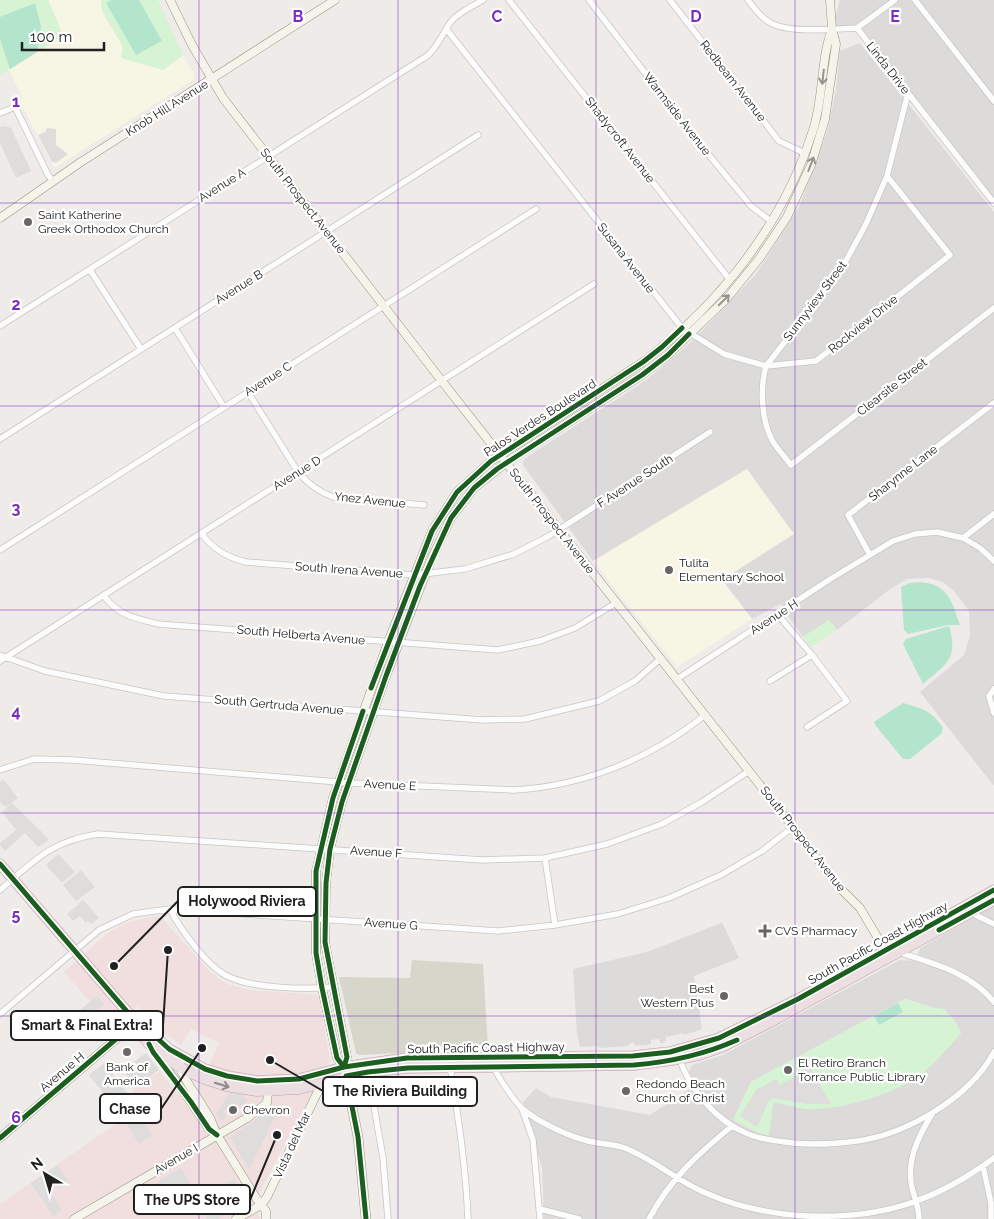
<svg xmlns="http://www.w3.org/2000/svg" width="994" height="1219" font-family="Raleway,sans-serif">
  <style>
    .residential { fill: #dddbda; fill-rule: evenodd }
    .commercial { fill: #f0dfde }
    .education { fill: #f7f5e4 }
    .construction { fill: #d7d6ca }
    .park { fill: #d6f3d4 }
    .pitch { fill: #b3e5cd }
    .parking { fill: #dedddc }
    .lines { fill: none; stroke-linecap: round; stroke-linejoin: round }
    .street-casing { stroke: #c7c6c4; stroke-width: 7 }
    .secondary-casing { stroke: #989780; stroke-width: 9 }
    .primary-casing { stroke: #a59884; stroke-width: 10 }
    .highway-casing { stroke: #c49fac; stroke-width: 11 }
    .street { stroke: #fcfcfc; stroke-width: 5.5 }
    .secondary { stroke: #f4f4eb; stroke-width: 8 }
    .primary { stroke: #f1ebe5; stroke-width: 9 }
    .highway { stroke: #ebdfe1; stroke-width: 10 }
    .cycleway-casing { stroke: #fff; stroke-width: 8 }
    .cycleway { stroke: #1b5e20; stroke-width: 5 }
    .oneway { stroke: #959590 }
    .oneway2 { stroke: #90898a }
    .grid { fill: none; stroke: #7b2cbf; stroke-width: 1; stroke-opacity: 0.55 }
    .poi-dot { fill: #686766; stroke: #fff; stroke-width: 2 }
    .labels { text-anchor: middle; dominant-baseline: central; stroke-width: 4.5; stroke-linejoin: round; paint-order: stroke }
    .street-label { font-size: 12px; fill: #202020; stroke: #fff }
    .poi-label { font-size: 12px; fill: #202020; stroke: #fff; text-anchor: start }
    .grid-label { font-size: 16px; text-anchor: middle; font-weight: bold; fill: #7b2cbf; stroke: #fff; stroke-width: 4.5; stroke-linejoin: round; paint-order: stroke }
    .leader { fill: none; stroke: #202020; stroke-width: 2 }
    .callout-dot { fill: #202020; stroke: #fff; stroke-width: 2 }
    .callout { fill: #fff; stroke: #202020; stroke-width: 2 }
    .callout-label { font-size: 14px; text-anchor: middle; font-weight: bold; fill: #202020 }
  </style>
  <rect width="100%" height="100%" fill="#eeebe8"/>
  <path class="residential" d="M 840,0 L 994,0 L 994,203 L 857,28 L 832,29 Z
    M 860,43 L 994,212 L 994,786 L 920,692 L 964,655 L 970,636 L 969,611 L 954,591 L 943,582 L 929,578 L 907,579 L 889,590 L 837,630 L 829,620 L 803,637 L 787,615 L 781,604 L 752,619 L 722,580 L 747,469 L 593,561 L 523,465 L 523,461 L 530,455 L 645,381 L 689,344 L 756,274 L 799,207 L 827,132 L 836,90 L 840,51 Z
    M 994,906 L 994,1219 L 544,1219 L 542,1168 L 523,1102 L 536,1088 L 551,1097 L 650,1115 L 696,1085 L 689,1072 L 692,1065 L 723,1055 L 900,960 L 916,961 L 920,948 ZM 905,999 L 935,1008 L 944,1009 L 961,1033 L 923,1073 L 897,1088 L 862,1101 L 807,1109 L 773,1102 L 768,1135 L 759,1133 L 733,1120 L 751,1082 Z
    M 721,923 L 723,924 L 739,958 L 694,976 L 702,1028 L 700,1030 L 684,1035 L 683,1033 L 666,1037 L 666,1040 L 663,1043 L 661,1043 L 658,1039 L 651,1040 L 651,1044 L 641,1046 L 640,1044 L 636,1046 L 633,1042 L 628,1045 L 628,1046 L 600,1048 L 598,1046 L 580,1047 L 577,1034 L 573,969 L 647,952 Z"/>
  <path class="commercial" d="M 155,916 L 161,917 L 207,969 L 219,979 L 230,985 L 249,990 L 319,995 L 330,1060 L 265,1182 L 255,1204 L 260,1219 L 0,1219 L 0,1204 L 142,1106 L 132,1091 L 160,1071 L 177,1095 L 200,1086 L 219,1043 L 191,1029 L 181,1045 L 159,1029 L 138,1006 L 97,1042 L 74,1015 L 90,1002 L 64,972 L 109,932 L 129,922 Z"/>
  <path class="education" d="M 48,0 L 101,0 L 102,11 L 123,47 L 163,70 L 183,55 L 195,75 L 193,80 L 56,167 L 53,166 L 20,102 L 22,97 L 9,70 L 63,36 Z
    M 747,469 L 794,534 L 722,580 L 752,619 L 677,667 L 593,561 Z"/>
  <path class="construction" d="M 412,960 L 483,964 L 488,1049 L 359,1055 L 356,1053 L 339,977 L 410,978 Z"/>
  <path class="park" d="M 0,0 L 48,0 L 63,35 L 0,75 Z
    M 101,0 L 158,0 L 183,55 L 163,70 L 121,58 L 123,47 L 102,11 Z
    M 829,620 L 837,630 L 811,647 L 803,637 Z
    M 905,999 L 934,1008 L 944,1009 L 955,1021 L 961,1033 C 949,1047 937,1061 923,1073 C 898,1093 840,1111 807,1109 C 796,1108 784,1104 773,1102 L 769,1135 L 759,1133 L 733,1120 L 751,1082 Z"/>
  <path class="pitch" d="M 112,0 L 139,0 L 162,41 L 136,55 L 106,3 Z
    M 35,3 L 41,26 L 37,52 L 10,69 L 0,39 L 0,17 Z
    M 921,582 C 949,585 952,602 960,625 L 948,625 L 908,634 L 904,630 L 901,587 L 910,583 Z
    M 949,626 C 959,659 946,664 923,684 L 903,644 L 906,639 Z
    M 903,703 C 923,709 931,710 943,728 L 941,734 L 910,759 L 903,759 L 876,726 L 874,722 Z
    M 898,1003 L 903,1012 L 879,1025 L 874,1016 Z"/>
  <path class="parking" d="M 5,126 L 11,128 L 31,171 L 16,178 L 0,143 L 0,127 Z
    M 47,128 L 56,129 L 56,145 L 68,154 L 56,163 L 52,162 L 38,135 L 45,132 Z
    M 3,779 L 18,798 L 6,807 L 0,802 L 0,782 Z
    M 12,803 L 49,839 L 45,843 L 38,847 L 25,833 L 5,851 L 0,845 L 0,843 L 16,830 L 2,812 Z
    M 58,854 L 75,872 L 62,883 L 46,865 Z
    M 81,870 L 95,887 L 76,901 L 63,885 Z
    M 83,900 L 99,918 L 91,924 L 88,921 L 86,923 L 80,916 L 73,921 L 67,914 Z
    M 97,996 L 104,1004 L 95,1011 L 111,1029 L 97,1042 L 74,1015 Z
    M 146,1053 L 159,1070 L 135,1087 L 123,1070 Z
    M 104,1063 L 136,1104 L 121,1115 L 89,1075 Z
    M 809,1066 L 831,1104 L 807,1104 L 773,1098 L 769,1101 L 757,1127 L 740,1116 L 756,1090 L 776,1079 L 780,1085 L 797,1076 L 796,1073 Z
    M 230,1092 L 242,1094 L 248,1102 L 240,1107 L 238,1103 L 224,1111 L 227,1117 L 220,1121 L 216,1114 Z
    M 279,1109 L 249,1170 L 231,1138 L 258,1117 L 268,1111 Z
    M 137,1111 L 152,1136 L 139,1144 L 124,1120 Z
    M 58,1165 L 69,1183 L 60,1188 L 53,1177 L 44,1183 L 62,1210 L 53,1216 L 31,1183 Z
    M 181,1168 L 191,1185 L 167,1199 L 172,1207 L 160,1213 L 146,1189 Z
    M 234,1179 L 248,1202 L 218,1219 L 207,1219 L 197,1201 Z"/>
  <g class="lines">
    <defs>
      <path id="street" d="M 509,0 L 730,280
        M 589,0 L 699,143 L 751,206 L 772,222
        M 670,0 L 779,141 L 804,153
        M 748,0 C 754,8 760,17 769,22 C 788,34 834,29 857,28 L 994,203
        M 915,0 L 994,101
        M 857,28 L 895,0
        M 447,30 L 682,328 L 724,354 L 766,366 L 816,361 L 950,255 L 887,176
        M 908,93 L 887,176 L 866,224 L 841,270 L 766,366 C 760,387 761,419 772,440 C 777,449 785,457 791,465 L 994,308
        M 0,113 L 15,107 L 48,175 L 53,181
        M 90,270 L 141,349
        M 0,326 L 427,56 C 438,47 442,34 450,23 C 457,13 473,6 483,0
        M 175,328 L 224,407
        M 248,392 L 298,472 C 308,484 319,492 333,497 L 424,505
        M 0,439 L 478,135
        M 201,533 C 213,549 226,557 246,562 L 414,575 L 465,569 L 514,554 L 549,536 L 710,432
        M 963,538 L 994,514
        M 0,550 L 536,209
        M 870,555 L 848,515 L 994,403
        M 104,596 C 119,616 135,618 158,624 L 498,650 L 540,641 L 575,628 L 616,603
        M 778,615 L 812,655 L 847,701 L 807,727
        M 0,655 L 45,671 L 164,696 L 483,720 L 525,719 L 599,701 L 635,681 L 660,659
        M 0,661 L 594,284
        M 677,679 L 832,578 L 893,541 L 915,534 L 937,532 L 963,538 L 980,548 L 994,561
        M 770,681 L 812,655
        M 994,689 L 989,696 L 994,713
        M 0,770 L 34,759 L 73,760 L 350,783 L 514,790 C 584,786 650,759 705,715
        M 545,858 L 555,925
        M 0,890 C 34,861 51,841 98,834 L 482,860 L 545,858 L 607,844 L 662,824 L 702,802 L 749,771
        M 170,909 C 180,929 207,966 227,976 C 250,988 306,990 333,987
        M 971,913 L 994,924
        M 898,952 C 933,964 970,972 994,1002
        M 0,1014 L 99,930 L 133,914 L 170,909 L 498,931 L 555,925 L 618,914 L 669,898 L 721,875 L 762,851 L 793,827
        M 679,1057 C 689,1089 716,1121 748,1134 C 762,1140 778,1141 793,1143 C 814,1145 836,1144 857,1141 C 908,1134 970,1097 994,1052
        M 450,1065 C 458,1116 466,1167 468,1219
        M 494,1067 C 497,1076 516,1104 524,1110 C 540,1123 568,1136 588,1141 C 601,1144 613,1144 625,1148 C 655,1160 678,1182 708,1194 C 740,1208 772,1214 807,1216 C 881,1219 934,1202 994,1158
        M 368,1072 L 383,1158 L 388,1219
        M 522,1109 L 533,1140 L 540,1219
        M 983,1166 L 991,1203 L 991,1219
        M 540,1209 L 579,1219
        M 649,1219 C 670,1179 698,1154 732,1126
        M 919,1219 C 919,1208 915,1199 912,1188 C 906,1161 918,1137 932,1114"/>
      <path id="secondary" d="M 170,0 L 192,45 L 223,98 L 441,380 L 793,827 L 837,885 L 860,908 L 885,950 L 889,951
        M 0,218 L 81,162 L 335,0
        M 151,1047 L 191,1102 L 209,1129 L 217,1135
        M 181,1056 L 179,1067 L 186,1080 L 210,1118 L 217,1135 L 256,1198 L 266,1211 L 266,1219
        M 344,1067 L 347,1057 L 325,942 L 326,883 L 330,849 L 342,802 L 386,676 L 431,560 L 451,518 L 474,488 L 507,462 L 642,375 L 668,355 L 728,297 L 759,259 L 787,217 L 811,165 L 825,119 L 836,44 L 832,29 L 830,0
        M 344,1067 L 337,1058 L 322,988 L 316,953 L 316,871 L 333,798 L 388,642 L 432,531 L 457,492 L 491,461 L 643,362 C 720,304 784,223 813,130 C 824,97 820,61 832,29
        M 0,1138 L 136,1022
        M 74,1219 L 247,1118 L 267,1103 L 268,1091
        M 236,1219 L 261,1205 L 267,1197 L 322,1083"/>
      <path id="primary" d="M 344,1067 L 358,1137 L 366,1219"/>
      <path id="highway" d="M 0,864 L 136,1022 L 145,1027 L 169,1049 L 205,1069 L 227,1076 L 257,1081 L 299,1079 L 344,1067 L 407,1058 L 633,1056 L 670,1052 L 719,1038 L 798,999 L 994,890
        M 136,1022 L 138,1031 L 149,1044 L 179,1067 L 202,1078 L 226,1086 L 257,1091 L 299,1089 L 368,1072 L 408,1068 L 634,1065 L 680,1059 L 699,1055 L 722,1047 L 774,1020 L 994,900"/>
    </defs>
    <use href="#street" class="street-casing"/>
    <use href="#secondary" class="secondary-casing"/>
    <use href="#primary" class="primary-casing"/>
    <use href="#highway" class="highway-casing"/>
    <use href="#street" class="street"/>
    <use href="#secondary" class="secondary"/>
    <use href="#primary" class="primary"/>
    <use href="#highway" class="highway"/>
    <defs>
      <path id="cycleway" d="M 371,688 L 432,531 L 457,492 L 491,461 L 643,362 L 662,347 L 682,328
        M 0,864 L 136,1022 L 145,1027 L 169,1049 L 205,1069 L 227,1076 L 257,1081 L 299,1079 L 344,1067 L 407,1058 L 633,1056 L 670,1052 L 719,1038 L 798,999 L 994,890
        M 939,930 L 994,900
        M 149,1044 L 153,1052 L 191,1102 L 209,1129 L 217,1135
        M 344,1067 L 347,1057 L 325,942 L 326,883 L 330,849 L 342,802 L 386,676 L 420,586 L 451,518 L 474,488 L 497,469 L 642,375 L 668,355 L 689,334
        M 344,1067 L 337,1058 L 322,988 L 316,953 L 316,871 L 333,798 L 363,711
        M 0,1138 L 136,1022
        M 366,1219 L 358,1137 L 346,1076 L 368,1072 L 408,1068 L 634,1065 C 671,1062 703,1055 737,1040"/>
    </defs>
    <use href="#cycleway" class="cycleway-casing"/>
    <use href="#cycleway" class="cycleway"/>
  </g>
  <defs><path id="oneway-shaft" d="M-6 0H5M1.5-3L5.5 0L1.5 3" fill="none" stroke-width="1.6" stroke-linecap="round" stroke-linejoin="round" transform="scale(1.25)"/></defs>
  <g class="oneway">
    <use href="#oneway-shaft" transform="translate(823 77) rotate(96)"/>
    <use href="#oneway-shaft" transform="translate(811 164) rotate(-69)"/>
    <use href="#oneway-shaft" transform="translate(724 300) rotate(-45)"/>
  </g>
  <use class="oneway2" href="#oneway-shaft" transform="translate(222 1085) rotate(17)"/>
  <path class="grid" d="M 199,0 L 199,1219M 398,0 L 398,1219M 596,0 L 596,1219M 795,0 L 795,1219M 0,203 L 994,203M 0,406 L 994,406M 0,610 L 994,610M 0,813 L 994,813M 0,1016 L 994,1016"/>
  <g class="poi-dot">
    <circle cx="28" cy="222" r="5"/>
    <circle cx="669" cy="570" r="5"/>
    <path d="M762.5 923.5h5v5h5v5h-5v5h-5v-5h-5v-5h5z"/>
    <circle cx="724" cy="996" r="5"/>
    <circle cx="127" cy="1052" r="5"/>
    <circle cx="788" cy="1070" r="5"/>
    <circle cx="626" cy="1091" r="5"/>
    <circle cx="233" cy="1110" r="5"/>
  </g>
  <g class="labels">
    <g class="street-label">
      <text transform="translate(888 68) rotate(52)">Linda Drive</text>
      <text transform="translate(733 81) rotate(52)">Redbeam Avenue</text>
      <text transform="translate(167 108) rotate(-32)">Knob Hill Avenue</text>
      <text transform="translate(677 114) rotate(52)">Warmside Avenue</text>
      <text transform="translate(620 140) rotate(52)">Shadycroft Avenue</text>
      <text transform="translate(222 185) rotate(-32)">Avenue A</text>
      <text transform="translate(303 201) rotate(52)">South Prospect Avenue</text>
      <text transform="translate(626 258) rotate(52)">Susana Avenue</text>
      <text transform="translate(239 287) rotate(-32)">Avenue B</text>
      <text transform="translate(815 301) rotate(-53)">Sunnyview Street</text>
      <text transform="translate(863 324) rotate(-39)">Rockview Drive</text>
      <text transform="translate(268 379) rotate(-32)">Avenue C</text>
      <text transform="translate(892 387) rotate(-38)">Clearsite Street</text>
      <text transform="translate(540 418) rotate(-33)">Palos Verdes Boulevard</text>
      <text transform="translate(297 473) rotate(-32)">Avenue D</text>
      <text transform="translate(903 473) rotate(-38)">Sharynne Lane</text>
      <text transform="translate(635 481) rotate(-33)">F Avenue South</text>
      <text transform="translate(370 500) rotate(6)">Ynez Avenue</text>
      <text transform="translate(552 521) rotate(52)">South Prospect Avenue</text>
      <text transform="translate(349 570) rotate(4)">South Irena Avenue</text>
      <text transform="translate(774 617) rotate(-33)">Avenue H</text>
      <text transform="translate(301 635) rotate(5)">South Helberta Avenue</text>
      <text transform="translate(279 705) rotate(5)">South Gertruda Avenue</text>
      <text transform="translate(390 785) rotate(3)">Avenue E</text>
      <text transform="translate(803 839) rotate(52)">South Prospect Avenue</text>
      <text transform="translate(376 852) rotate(4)">Avenue F</text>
      <text transform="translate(391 924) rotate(4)">Avenue G</text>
      <text transform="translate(878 943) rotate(-29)">South Pacific Coast Highway</text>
      <text transform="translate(486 1048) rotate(-1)">South Pacific Coast Highway</text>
      <text transform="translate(62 1072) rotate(-40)">Avenue H</text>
      <text transform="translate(292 1145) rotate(-65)">Vista del Mar</text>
      <text transform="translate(176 1159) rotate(-30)">Avenue I</text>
    </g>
    <g class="poi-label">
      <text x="38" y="215">Saint Katherine<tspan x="38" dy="14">Greek Orthodox Church</tspan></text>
      <text x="679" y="563">Tulita<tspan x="679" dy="14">Elementary School</tspan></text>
      <text x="775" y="931">CVS Pharmacy</text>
      <text x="714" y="989" text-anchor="end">Best<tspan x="714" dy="14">Western Plus</tspan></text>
      <text x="798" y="1063">El Retiro Branch<tspan x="798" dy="14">Torrance Public Library</tspan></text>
      <text x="127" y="1067" text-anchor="middle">Bank of<tspan x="127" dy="14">America</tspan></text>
      <text x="636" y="1084">Redondo Beach<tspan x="636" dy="14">Church of Christ</tspan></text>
      <text x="243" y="1110">Chevron</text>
    </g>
  </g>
  <g class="grid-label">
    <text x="298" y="22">B</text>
    <text x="497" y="22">C</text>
    <text x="696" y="22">D</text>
    <text x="895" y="22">E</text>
    <text x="16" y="107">1</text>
    <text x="16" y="310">2</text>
    <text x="16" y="514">3</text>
    <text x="16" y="717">4</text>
    <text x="16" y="920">5</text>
    <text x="16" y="1123">6</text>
  </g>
  <path class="leader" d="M114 966L178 901M168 950L163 1025M270 1060L323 1091M202 1048L161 1109M277 1135L250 1200"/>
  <g class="callout-dot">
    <circle cx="114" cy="966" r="5"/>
    <circle cx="168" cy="950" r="5"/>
    <circle cx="270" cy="1060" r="5"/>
    <circle cx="202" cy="1048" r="5"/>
    <circle cx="277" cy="1135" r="5"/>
  </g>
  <g class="callout">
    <rect x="178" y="887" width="138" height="29" rx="5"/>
    <rect x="11" y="1011" width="152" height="29" rx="5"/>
    <rect x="323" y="1077" width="154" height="29" rx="5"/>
    <rect x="100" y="1094" width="61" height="29" rx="5"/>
    <rect x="134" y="1185" width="116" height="29" rx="5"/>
  </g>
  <g class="callout-label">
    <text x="247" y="906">Holywood Riviera</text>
    <text x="87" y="1030">Smart &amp; Final Extra!</text>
    <text x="400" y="1096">The Riviera Building</text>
    <text x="130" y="1114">Chase</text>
    <text x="192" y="1205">The UPS Store</text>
  </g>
  <g transform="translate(45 1174) rotate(322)" stroke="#ffffff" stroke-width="4" paint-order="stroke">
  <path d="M0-4L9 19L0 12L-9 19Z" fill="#202020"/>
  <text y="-8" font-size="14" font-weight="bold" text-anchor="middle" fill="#202020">N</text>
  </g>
  <path d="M22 42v8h82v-8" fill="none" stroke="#202020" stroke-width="2.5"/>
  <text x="30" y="42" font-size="15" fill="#202020" stroke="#ffffff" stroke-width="4" paint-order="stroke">100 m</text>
</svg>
